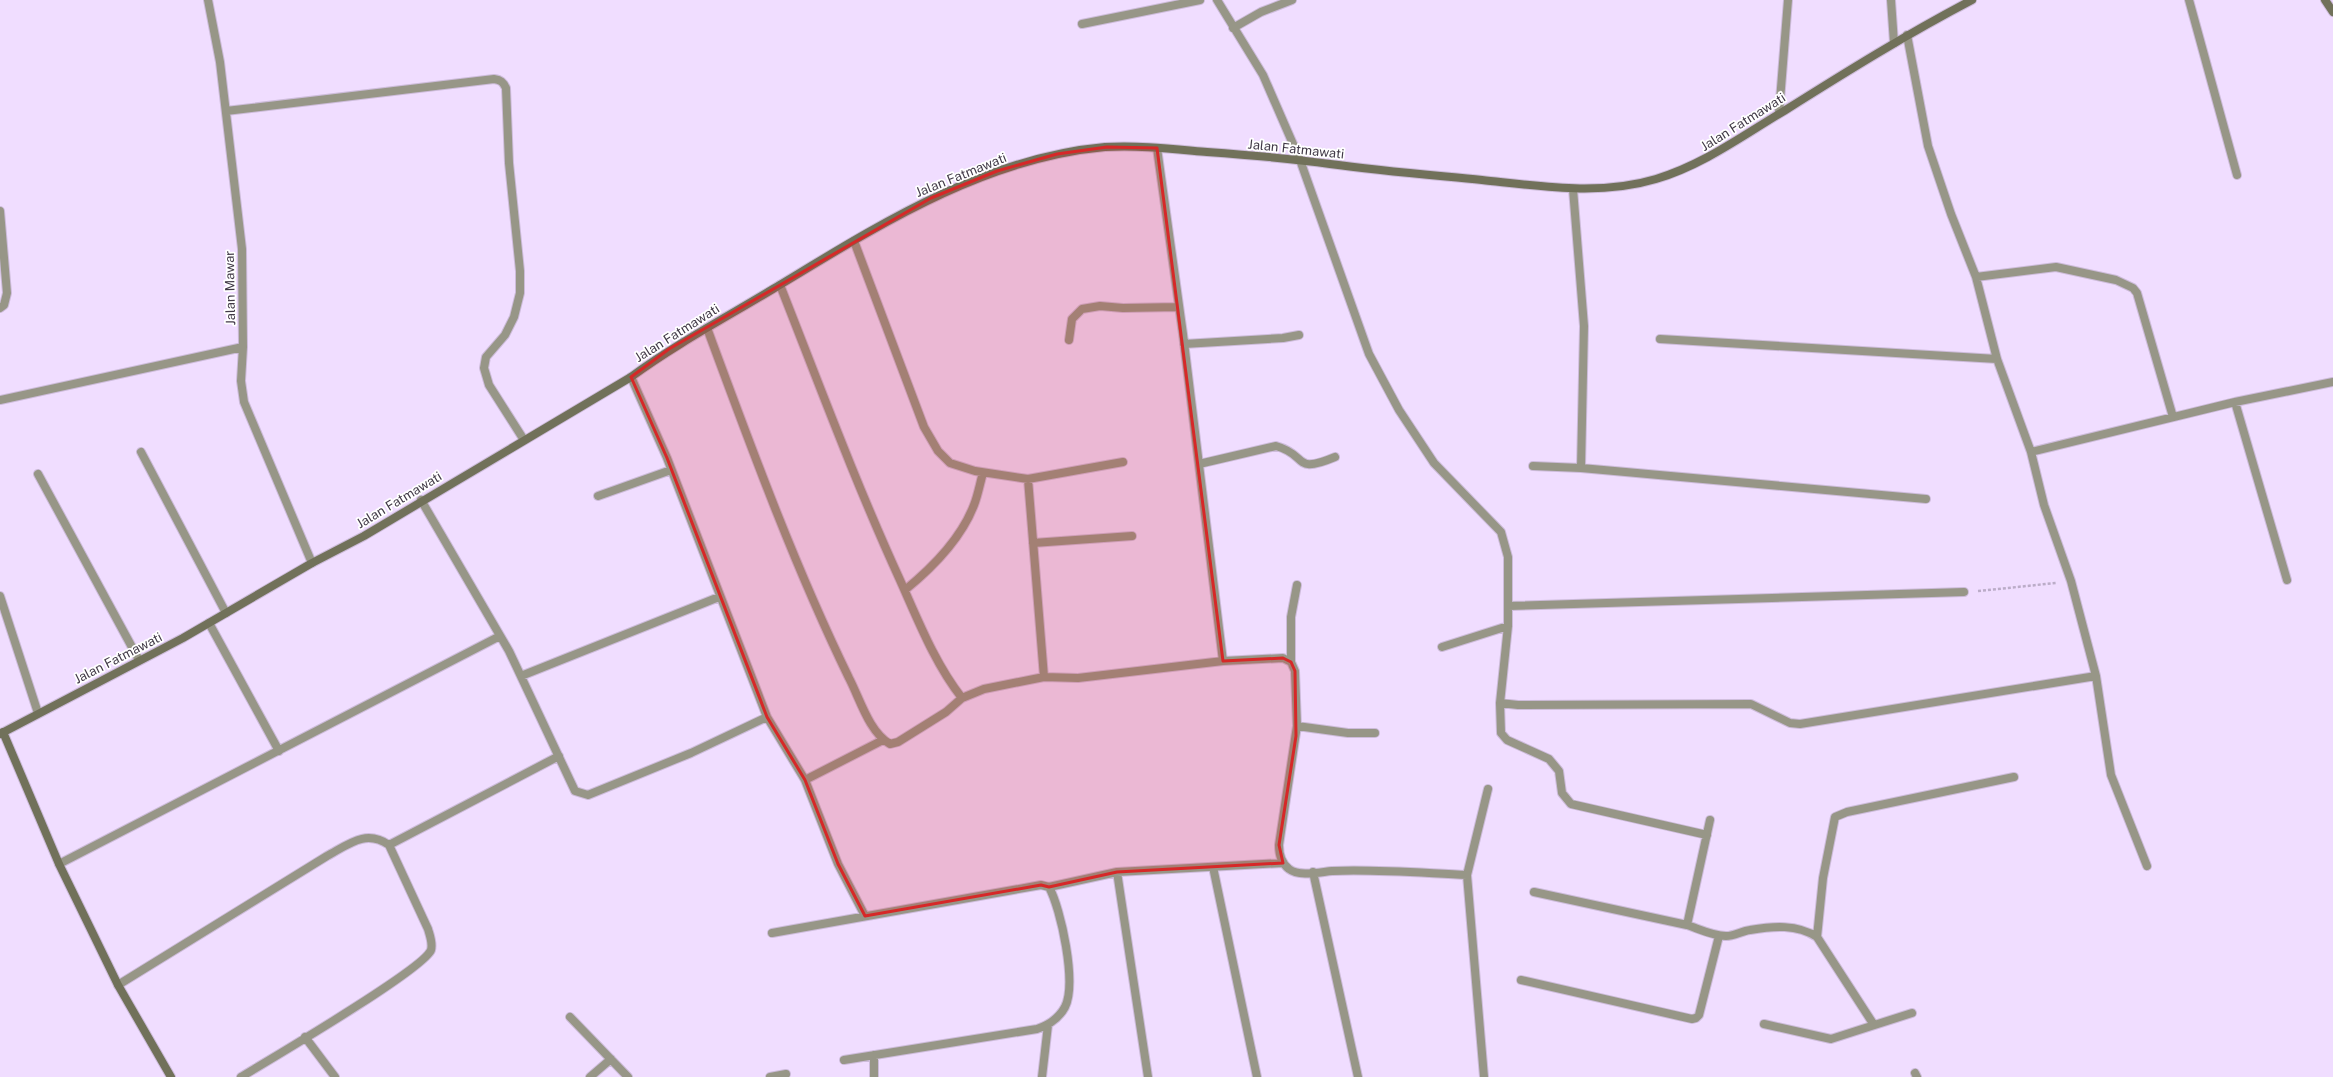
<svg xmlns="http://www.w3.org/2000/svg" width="2333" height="1077" font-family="'Public Sans',sans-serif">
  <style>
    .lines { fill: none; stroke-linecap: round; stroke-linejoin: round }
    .street-casing { stroke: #cdbcda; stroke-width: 10 }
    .secondary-casing { stroke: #cdbcda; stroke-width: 10 }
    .path { stroke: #bbacc8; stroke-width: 2.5; stroke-dasharray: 3 2; stroke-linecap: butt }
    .street { stroke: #979687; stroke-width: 8 }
    .secondary { stroke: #71715a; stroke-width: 8 }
    .marked { fill: #d62828; fill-opacity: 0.2; stroke: #d62828; stroke-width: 3; stroke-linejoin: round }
    .labels { text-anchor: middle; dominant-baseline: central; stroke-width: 3.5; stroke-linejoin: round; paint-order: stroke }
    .street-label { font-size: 13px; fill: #413947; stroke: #fff }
  </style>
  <rect width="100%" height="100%" fill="#f0ddff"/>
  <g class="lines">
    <defs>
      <path id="street" d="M 208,0 L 220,62 L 242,249 L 243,347 L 241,381 L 244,402 L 312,563
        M 1217,0 L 1263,75 L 1300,160 L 1369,354 L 1399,410 L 1434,463 L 1501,532 L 1508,557 L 1508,626 L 1500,703 L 1501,733 L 1507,740 L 1549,759 L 1559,771 L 1562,793 L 1571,804 L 1707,835
        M 1891,0 L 1894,43
        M 2189,0 L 2237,175
        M 1082,24 L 1200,0
        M 1233,28 L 1261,12 L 1292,0
        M 1907,35 L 1928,146 L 1951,214 L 1976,277 L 1997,359 L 2031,452 L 2235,402 L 2333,382
        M 226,111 L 494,79 C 501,80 503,82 506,88 L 509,163 L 520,271 L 520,293 L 514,317 L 505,335 L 486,357 L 484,368 L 489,385 L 524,440
        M 1779,113 L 1788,0
        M 1157,148 L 1183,334 L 1223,661
        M 1573,189 L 1584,326 L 1581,468
        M 0,211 L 7,293 L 4,305 L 0,308
        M 854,241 L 924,427 L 938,451 L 950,463 L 975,471 L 1028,479 L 1123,462
        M 1976,277 L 2056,267 L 2116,280 L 2133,288 L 2137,293 L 2173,417
        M 780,285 C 819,384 856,484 900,580 C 918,620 935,664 962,698
        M 707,328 C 751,447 794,565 849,678 C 860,699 869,732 890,744 L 898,742 L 946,712 L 962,698 L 984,689 L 1044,677 L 1078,678 L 1223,661 L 1283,658 L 1291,662 L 1295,671 L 1297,726 L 1279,845 C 1279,854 1281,863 1289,869 C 1299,877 1320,872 1332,871 C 1376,869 1422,873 1467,875
        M 1660,339 L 1997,359
        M 1069,340 L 1072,319 L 1082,309 L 1100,306 L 1123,308 L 1178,307
        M 1184,344 L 1283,338 L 1299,335
        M 631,377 L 667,458 L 767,717 L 805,780 L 838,864 L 865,916
        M 0,400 L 243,347
        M 2235,402 L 2287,580
        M 141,452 L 226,613
        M 1199,464 L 1276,446 C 1309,455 1292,475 1335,457
        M 1533,466 L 1581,468 L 1926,499
        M 38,474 L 139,660
        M 1028,479 L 1044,677
        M 598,496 L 671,470
        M 421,500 L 509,651 L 575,791 L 588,795 L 691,753 L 767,717
        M 1033,543 L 1132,536
        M 905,590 C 932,568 961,539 974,505 C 978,495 980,483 983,473
        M 0,596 L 38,713
        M 1508,606 L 1964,592
        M 209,623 L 279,751
        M 1442,647 L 1508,626
        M 1291,662 L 1291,617 L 1297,585
        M 521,676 L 719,597
        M 2096,676 L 2111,775 L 2147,866
        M 1500,703 L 1518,705 L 1751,704 L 1790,723 L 1800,724 L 2096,676 L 2071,581 L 2044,505 L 2031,452
        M 1297,726 L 1348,733 L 1375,733
        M 805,780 L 883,740
        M 389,845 L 559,756
        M 59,864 L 500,636
        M 1213,867 L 1257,1077
        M 1117,872 L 1148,1077
        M 1313,872 L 1358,1077
        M 1049,887 L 1117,872 L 1283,863
        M 1534,892 L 1687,925 L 1710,820
        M 1687,925 C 1699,929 1713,936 1726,936 C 1734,936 1742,931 1750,930 C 1773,926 1797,924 1817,937 L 1874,1025
        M 772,933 L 1041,885 L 1049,887 C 1061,909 1077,983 1065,1007 C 1059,1018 1049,1025 1037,1029 L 844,1060
        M 1817,937 L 1823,878 L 1835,817 L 1847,812 L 2014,777
        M 1521,980 L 1692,1019 L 1696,1018 L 1699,1015 L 1719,936
        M 118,985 L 327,856 C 349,844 366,829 389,845 L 428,929 C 430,936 433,943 431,950 C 424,969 269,1060 241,1077
        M 570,1017 L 628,1077
        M 1764,1024 L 1831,1039 L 1912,1013
        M 305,1037 L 335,1077
        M 874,1055 L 874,1077
        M 1915,1073 L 1917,1077
        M 590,1077 L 611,1059
        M 770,1077 L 786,1074
        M 1042,1077 L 1048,1025
        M 1484,1077 L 1467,875 L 1488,789"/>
      <path id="secondary" d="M 2325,0 L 2333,12
        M 3,732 L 59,864 L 118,985 L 171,1077
        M 0,734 L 183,638 L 312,563 L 364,536 L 631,377 C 676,344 725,318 773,289 C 876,227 982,158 1105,147 C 1139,145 1173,149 1207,152 C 1248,155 1289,158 1330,164 C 1381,171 1431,175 1482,180 C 1539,186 1600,196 1656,179 C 1703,165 1742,136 1784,111 C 1846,72 1907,34 1972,0"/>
    </defs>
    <use href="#street" class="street-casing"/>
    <use href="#secondary" class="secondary-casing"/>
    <path class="path" d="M 1978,591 L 2056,583"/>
    <use href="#street" class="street"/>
    <use href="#secondary" class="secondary"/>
  </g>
  <path class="marked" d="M 1107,147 L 1157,148 L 1223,661 L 1283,658 L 1291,662 L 1295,671 L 1296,736 L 1279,845 L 1283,863 L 1117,872 L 1049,887 L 1041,885 L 865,916 L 838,864 L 805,780 L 767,717 L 667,458 L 631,377 L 669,349 L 931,198 L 997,171 L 1057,154 Z"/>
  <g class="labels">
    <g class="street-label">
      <text transform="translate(1743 122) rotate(-32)">Jalan Fatmawati</text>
      <text transform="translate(1296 149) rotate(6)">Jalan Fatmawati</text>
      <text transform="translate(961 175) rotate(-22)">Jalan Fatmawati</text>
      <text transform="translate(230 288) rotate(-91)">Jalan Mawar</text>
      <text transform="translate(677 333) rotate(-32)">Jalan Fatmawati</text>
      <text transform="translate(399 500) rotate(-31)">Jalan Fatmawati</text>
      <text transform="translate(118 658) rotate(-27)">Jalan Fatmawati</text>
    </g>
  </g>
</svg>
